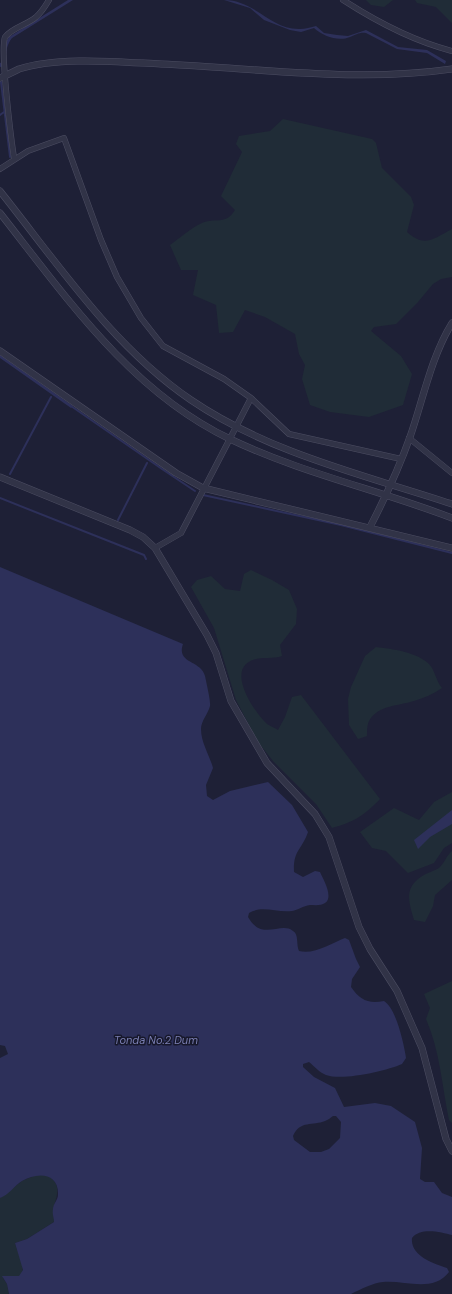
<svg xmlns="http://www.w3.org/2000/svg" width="452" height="1294" font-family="'DM Sans',sans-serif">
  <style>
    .green { fill: #202c37 }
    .water { fill: #2d305a; fill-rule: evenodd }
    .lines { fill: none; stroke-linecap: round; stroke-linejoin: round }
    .stream { stroke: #2d305a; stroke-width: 2 }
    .minor-casing { stroke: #4c4d62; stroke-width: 6 }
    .tertiary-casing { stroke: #4c4d62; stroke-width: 7 }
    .minor { stroke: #313347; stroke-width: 5 }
    .tertiary { stroke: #313347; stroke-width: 6 }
    .labels { text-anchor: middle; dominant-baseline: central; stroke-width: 3; stroke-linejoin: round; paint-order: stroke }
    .water-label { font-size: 11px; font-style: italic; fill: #7a7eb2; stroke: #17182b }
  </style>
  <rect width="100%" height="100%" fill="#1e2036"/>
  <path class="green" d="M 366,0 L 393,0 L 384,7 L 371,5 Z
    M 415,0 L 452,0 L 452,23 L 436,7 L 417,3 Z
    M 283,119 L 372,139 L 376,143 L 382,168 L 411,197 L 414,205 L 407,232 C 425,248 433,239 452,229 L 452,277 L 441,279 L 433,284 L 418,302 L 396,324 L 374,327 L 371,331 L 401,356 L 412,374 L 403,405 L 369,417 L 330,412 L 310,405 L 302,379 L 305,365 L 299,354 L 295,334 L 265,317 L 245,310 L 233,332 L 219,333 L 216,305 L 193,295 L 198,270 L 181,270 L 170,245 C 180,238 191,228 202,223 C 215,217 225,226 235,210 L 221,196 L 242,152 L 236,144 L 239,136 L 270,131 Z
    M 251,570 L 272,580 L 289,590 L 297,609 L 296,624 L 280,645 L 282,656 C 270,660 256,655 246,664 C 231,678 256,714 267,724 C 270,726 275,728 278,730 L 285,717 L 292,697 L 301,695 L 380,799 C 365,815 354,822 332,828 L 316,804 L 273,761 L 258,742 L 236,700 L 214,628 L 191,587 L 197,580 L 211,576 L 225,589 L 240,591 L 244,574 Z
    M 376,647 C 392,649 417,652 429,664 C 435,670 436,681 442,688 C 433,694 424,698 414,701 C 398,706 378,705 369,721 C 367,725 367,732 367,736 L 358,739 L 349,725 L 348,699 L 351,687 L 365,656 Z
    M 452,792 L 452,843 L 444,848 L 434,863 L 408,873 L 386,851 L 372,848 L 360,832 L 394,808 L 419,820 L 434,802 Z
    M 452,851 L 452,880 L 435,895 L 433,906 L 425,922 L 414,920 C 410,906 404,891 417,880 C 423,874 432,872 439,868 C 444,864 446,856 452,851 Z
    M 452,981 L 452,1123 L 449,1120 C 442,1086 440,1051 426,1019 L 430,1008 L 424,994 Z
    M 36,1175 L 47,1175 C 61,1184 58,1192 54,1206 C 52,1211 54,1216 54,1222 L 27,1239 L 15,1243 L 22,1264 L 23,1273 L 19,1276 L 3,1278 L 7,1284 L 9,1294 L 0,1294 L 0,1198 L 22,1181 Z"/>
  <path class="water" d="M 68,0 L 73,0 L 12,38 C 5,47 6,55 6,66 L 0,67 L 0,63 L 3,62 L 6,42 L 9,37 Z
    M 224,0 C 255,0 271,30 300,29 C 305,29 311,27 316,26 L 324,33 L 337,35 L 348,36 L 366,30 L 398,47 L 427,50 L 446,61 L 445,64 L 427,53 L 397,49 L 366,33 C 359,32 356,35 350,37 C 338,42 323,36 314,28 L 301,32 L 290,30 L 264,20 L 250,8 Z
    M 0,355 L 73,406 L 71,408 L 0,358 Z
    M 0,567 L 183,644 C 176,664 201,660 205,676 C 206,681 211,702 210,706 C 208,714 201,721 201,729 C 201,743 210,756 213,768 L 206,785 L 207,796 L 213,800 L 230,791 L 268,782 L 292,805 L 308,832 C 302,850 293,850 294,872 L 303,877 L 315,871 L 320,872 C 323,879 334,897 325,903 C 321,906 314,905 310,905 C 303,906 298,910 292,911 C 277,913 262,905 249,913 L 248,917 C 262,942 281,921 293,931 C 299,934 296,945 299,951 C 314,955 332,943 345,938 L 349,940 L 356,959 L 360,967 L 352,979 L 351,987 C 360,1000 368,1004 384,1001 C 396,1008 404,1044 406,1058 L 402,1064 C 386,1071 342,1081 326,1075 C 319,1072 315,1067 309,1062 L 303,1064 L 303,1067 L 314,1077 L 335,1088 L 344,1107 L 375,1103 L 391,1106 L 415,1122 L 422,1148 L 420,1179 L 425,1182 L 434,1182 L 442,1193 L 452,1197 L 452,1235 C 441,1232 420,1227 412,1238 C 410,1256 434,1264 447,1268 L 449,1272 C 433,1293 405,1280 383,1282 C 373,1283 361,1289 351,1294 L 9,1294 L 7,1284 L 2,1276 L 19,1276 L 23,1270 L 15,1243 L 27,1239 L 54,1222 C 54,1218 52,1214 53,1209 C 53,1204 58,1200 58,1195 C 59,1172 37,1172 22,1181 C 14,1186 9,1195 0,1198 L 0,1058 L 8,1054 L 5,1046 L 0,1045 ZM 333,1116 L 336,1116 L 341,1122 L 340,1138 L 329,1149 L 321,1152 L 310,1152 L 294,1140 L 293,1136 C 300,1120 313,1126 325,1121 C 328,1120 330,1118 333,1116 Z
    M 452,810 L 452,824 L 430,837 L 418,849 L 414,840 Z"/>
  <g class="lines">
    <path class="stream" d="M 1,82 L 10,157
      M 0,115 L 4,112
      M 71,406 L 162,469 L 195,491
      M 10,474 L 51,397
      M 203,495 L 341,525 L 452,553
      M 0,498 L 144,555 L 146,559
      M 118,520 L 147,463"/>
    <defs>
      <path id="minor" d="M 343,0 C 377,22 413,41 452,51
        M 14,158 C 11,138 0,50 5,37 C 13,27 27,25 36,17 C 41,13 46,5 49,0
        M 0,169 L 28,151 L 64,138 L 101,240 L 117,277 L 141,318 L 163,346 L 224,379 L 251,398 L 289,434 L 401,459
        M 409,438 L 452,473
        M 155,548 L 181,533 L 251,398"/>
      <path id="tertiary" d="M 0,78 C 7,75 13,72 19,69 C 58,56 120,62 161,64 C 258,68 356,83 452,69
        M 0,191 C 58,264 113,347 191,400 C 269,453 364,475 452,504
        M 0,213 C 66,297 131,392 230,439 C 301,473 379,490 452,518
        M 0,351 L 176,473 L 203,488 L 452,548
        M 0,477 L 130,530 L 143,537 L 155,548 L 207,635 L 216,653 L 231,701 L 267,763 L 315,814 L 329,837 L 359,927 L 370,949 L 397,991 L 422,1048 L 446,1139 L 452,1151
        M 370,527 C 385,498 399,468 410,437 C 423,400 431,357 452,323"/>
    </defs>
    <use href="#minor" class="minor-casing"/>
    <use href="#tertiary" class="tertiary-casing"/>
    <use href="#minor" class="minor"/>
    <use href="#tertiary" class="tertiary"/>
  </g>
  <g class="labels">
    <g class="water-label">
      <text x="156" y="1040">Tonda No.2 Dum</text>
    </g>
  </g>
</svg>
